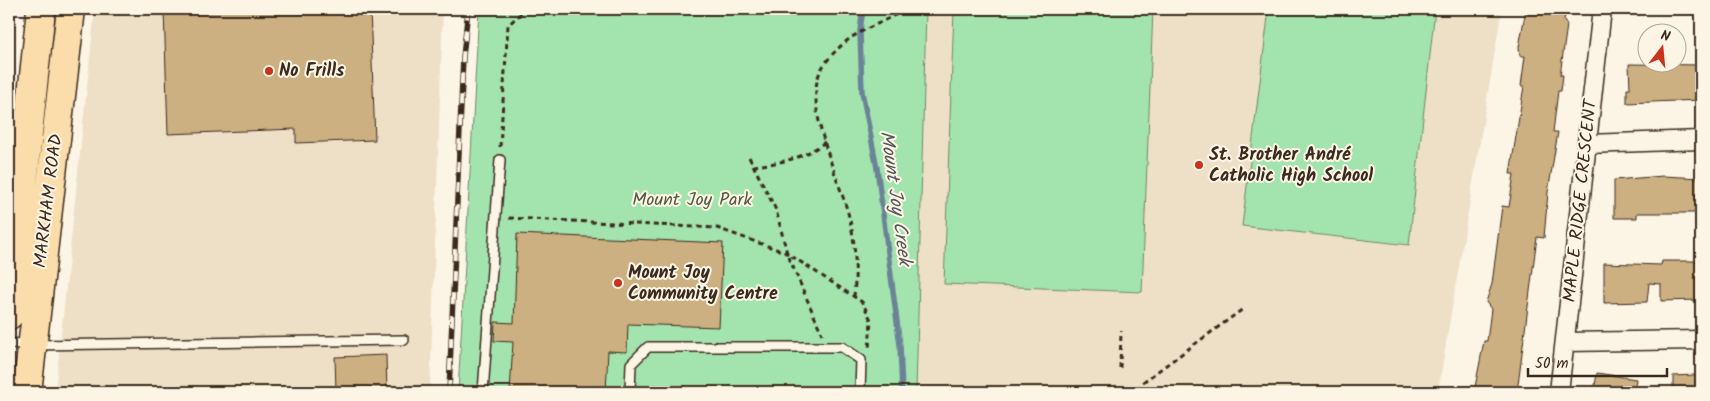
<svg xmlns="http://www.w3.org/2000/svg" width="1710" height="401" font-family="Kalam,sans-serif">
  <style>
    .built { fill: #eee0c7 }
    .green { fill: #a3e4ae; stroke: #6f8766 }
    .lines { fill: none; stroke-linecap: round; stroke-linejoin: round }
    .stream { stroke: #6c8397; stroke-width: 5.5 }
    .building { fill: #ccb081; stroke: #3b2a1e }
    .service-casing { stroke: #3b2a1e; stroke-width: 12 }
    .minor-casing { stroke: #3b2a1e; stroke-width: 21 }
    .primary-casing { stroke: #3b2a1e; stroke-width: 31 }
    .path { stroke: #3b2a1e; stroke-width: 3; stroke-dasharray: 5 4; stroke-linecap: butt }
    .service { stroke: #fcf5e5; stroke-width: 9 }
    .minor { stroke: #fcf5e5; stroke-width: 18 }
    .primary { stroke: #fbddab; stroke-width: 28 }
    .rail-casing { stroke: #3b2a1e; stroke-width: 5.5 }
    .rail { stroke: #fcf5e5; stroke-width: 4; stroke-dasharray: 11; stroke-linecap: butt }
    .poi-dot { fill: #c8321e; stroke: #fcf5e5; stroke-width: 2 }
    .labels { text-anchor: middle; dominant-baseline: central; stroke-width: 4; stroke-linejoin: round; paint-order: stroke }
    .poi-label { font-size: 18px; font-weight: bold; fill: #3b2a1e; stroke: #fcf5e5; text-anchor: start }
    .park-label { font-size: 18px; fill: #555842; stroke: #fcf5e5 }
    .street-label { font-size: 18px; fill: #3b2a1e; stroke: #fcf5e5 }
    .water-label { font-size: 19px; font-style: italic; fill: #54565b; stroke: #fcf5e5 }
  </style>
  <rect width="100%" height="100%" fill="#fcf5e5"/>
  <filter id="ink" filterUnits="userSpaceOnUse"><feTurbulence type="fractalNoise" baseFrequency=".02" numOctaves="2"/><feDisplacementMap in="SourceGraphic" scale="10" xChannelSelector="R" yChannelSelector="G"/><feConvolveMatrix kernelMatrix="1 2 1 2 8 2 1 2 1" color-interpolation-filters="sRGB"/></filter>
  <g filter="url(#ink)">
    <path class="built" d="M 95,9 L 443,9 L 430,392 L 55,392 Z
      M 926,9 L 1502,9 L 1438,392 L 916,392 Z"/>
    <path class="green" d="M 479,9 L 926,9 L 916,392 L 458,392 Z
      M 954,9 L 1153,9 L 1142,292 L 944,284 Z
      M 1269,9 L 1435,9 L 1409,245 L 1242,226 Z"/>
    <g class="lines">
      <path class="stream" d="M 863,9 L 860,31 L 862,92 L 877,168 L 900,345 L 902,392"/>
    </g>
    <path class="building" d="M 164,9 L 370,9 L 375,140 L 296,143 L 296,129 L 168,134 Z
      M 1526,9 L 1566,9 L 1564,21 L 1567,25 L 1560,75 L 1563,75 L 1561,91 L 1558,91 L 1553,132 L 1558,132 L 1548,192 L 1544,238 L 1537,237 L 1517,392 L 1474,392 L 1484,341 L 1487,341 L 1491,309 L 1486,302 L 1492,284 L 1502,206 L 1509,207 L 1514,174 L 1510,174 L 1524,86 L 1521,86 L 1525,56 L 1520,56 L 1519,47 Z
      M 1629,64 L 1701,65 L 1701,100 L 1627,103 L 1627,89 L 1630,89 Z
      M 1663,176 L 1701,178 L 1701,213 L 1637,213 L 1637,218 L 1614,218 L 1614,180 Z
      M 517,234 L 723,243 L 719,327 L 628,324 L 627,352 L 608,351 L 606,392 L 510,392 L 513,342 L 494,341 L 495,322 L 514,323 Z
      M 1662,261 L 1701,261 L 1701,300 L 1661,301 L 1661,284 L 1649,283 L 1647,302 L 1604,303 L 1604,263 L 1661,265 Z
      M 386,355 L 387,392 L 336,392 L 335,357 Z
      M 1597,373 L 1636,379 L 1634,392 L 1594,392 Z
      M 1695,375 L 1701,376 L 1701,392 L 1673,392 L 1673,376 Z"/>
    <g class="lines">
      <defs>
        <path id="service" d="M 9,343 L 32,345 L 404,340
          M 483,392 L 500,160
          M 630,392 L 631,364 L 648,347 L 842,347 L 861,360 L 860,392"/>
        <path id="minor" d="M 1587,144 L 1701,140
          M 1565,342 L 1701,340
          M 1559,392 L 1602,9"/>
        <path id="primary" d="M 9,315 L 41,9
          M 27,392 L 71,9"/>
      </defs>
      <use href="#service" class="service-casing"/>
      <use href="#minor" class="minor-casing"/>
      <use href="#primary" class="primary-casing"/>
      <path class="path" d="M 500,147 L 508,25 L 526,9
        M 749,157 L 776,210 L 787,253 L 822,334
        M 753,166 C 780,163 803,159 825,142
        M 509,218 L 717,228 L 787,253 L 862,302 L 871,320 L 869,349
        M 854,297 C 856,272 856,250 851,225 C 843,184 800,105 822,68 C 827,60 835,51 842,45 C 859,29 885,23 904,9
        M 1120,368 L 1121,331
        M 1143,382 L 1243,309"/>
      <use href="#service" class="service"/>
      <use href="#minor" class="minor"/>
      <use href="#primary" class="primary"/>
      <defs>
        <path id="rail" d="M 449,392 L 463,57 L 468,9"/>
      </defs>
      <use href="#rail" class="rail-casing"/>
      <use href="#rail" class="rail"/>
    </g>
  </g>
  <g class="poi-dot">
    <circle cx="269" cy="71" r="5"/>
    <circle cx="1199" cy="165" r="5"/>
    <circle cx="618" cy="283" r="5"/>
  </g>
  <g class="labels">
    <g class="poi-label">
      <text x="279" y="71">No Frills</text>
      <text x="1209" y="155">St. Brother André<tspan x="1209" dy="21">Catholic High School</tspan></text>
      <text x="628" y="273">Mount Joy<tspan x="628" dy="21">Community Centre</tspan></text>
    </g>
    <g class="park-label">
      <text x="692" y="200">Mount Joy Park</text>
    </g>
    <g class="street-label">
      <text transform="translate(49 201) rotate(-83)">MARKHAM ROAD</text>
      <text transform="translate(1581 201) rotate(-84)">MAPLE RIDGE CRESCENT</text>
    </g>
    <g class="water-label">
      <text transform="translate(895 198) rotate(82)">Mount Joy Creek</text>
    </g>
  </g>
  <rect width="1710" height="401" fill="none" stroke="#fcf5e5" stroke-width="30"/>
  <rect x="15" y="15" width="1680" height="371" fill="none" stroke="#3b2a1e" stroke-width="2" filter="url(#ink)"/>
  <g transform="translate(1662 48) rotate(16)"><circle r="24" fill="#fcf5e5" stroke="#afa495"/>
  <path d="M0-4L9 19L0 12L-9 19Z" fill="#c8321e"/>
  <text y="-8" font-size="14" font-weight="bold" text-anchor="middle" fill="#3b2a1e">N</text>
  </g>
  <path d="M1528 368v8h139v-8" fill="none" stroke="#3b2a1e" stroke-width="2.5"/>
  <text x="1535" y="368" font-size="15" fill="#3b2a1e" stroke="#fcf5e5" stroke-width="4" paint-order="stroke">50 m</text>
</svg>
